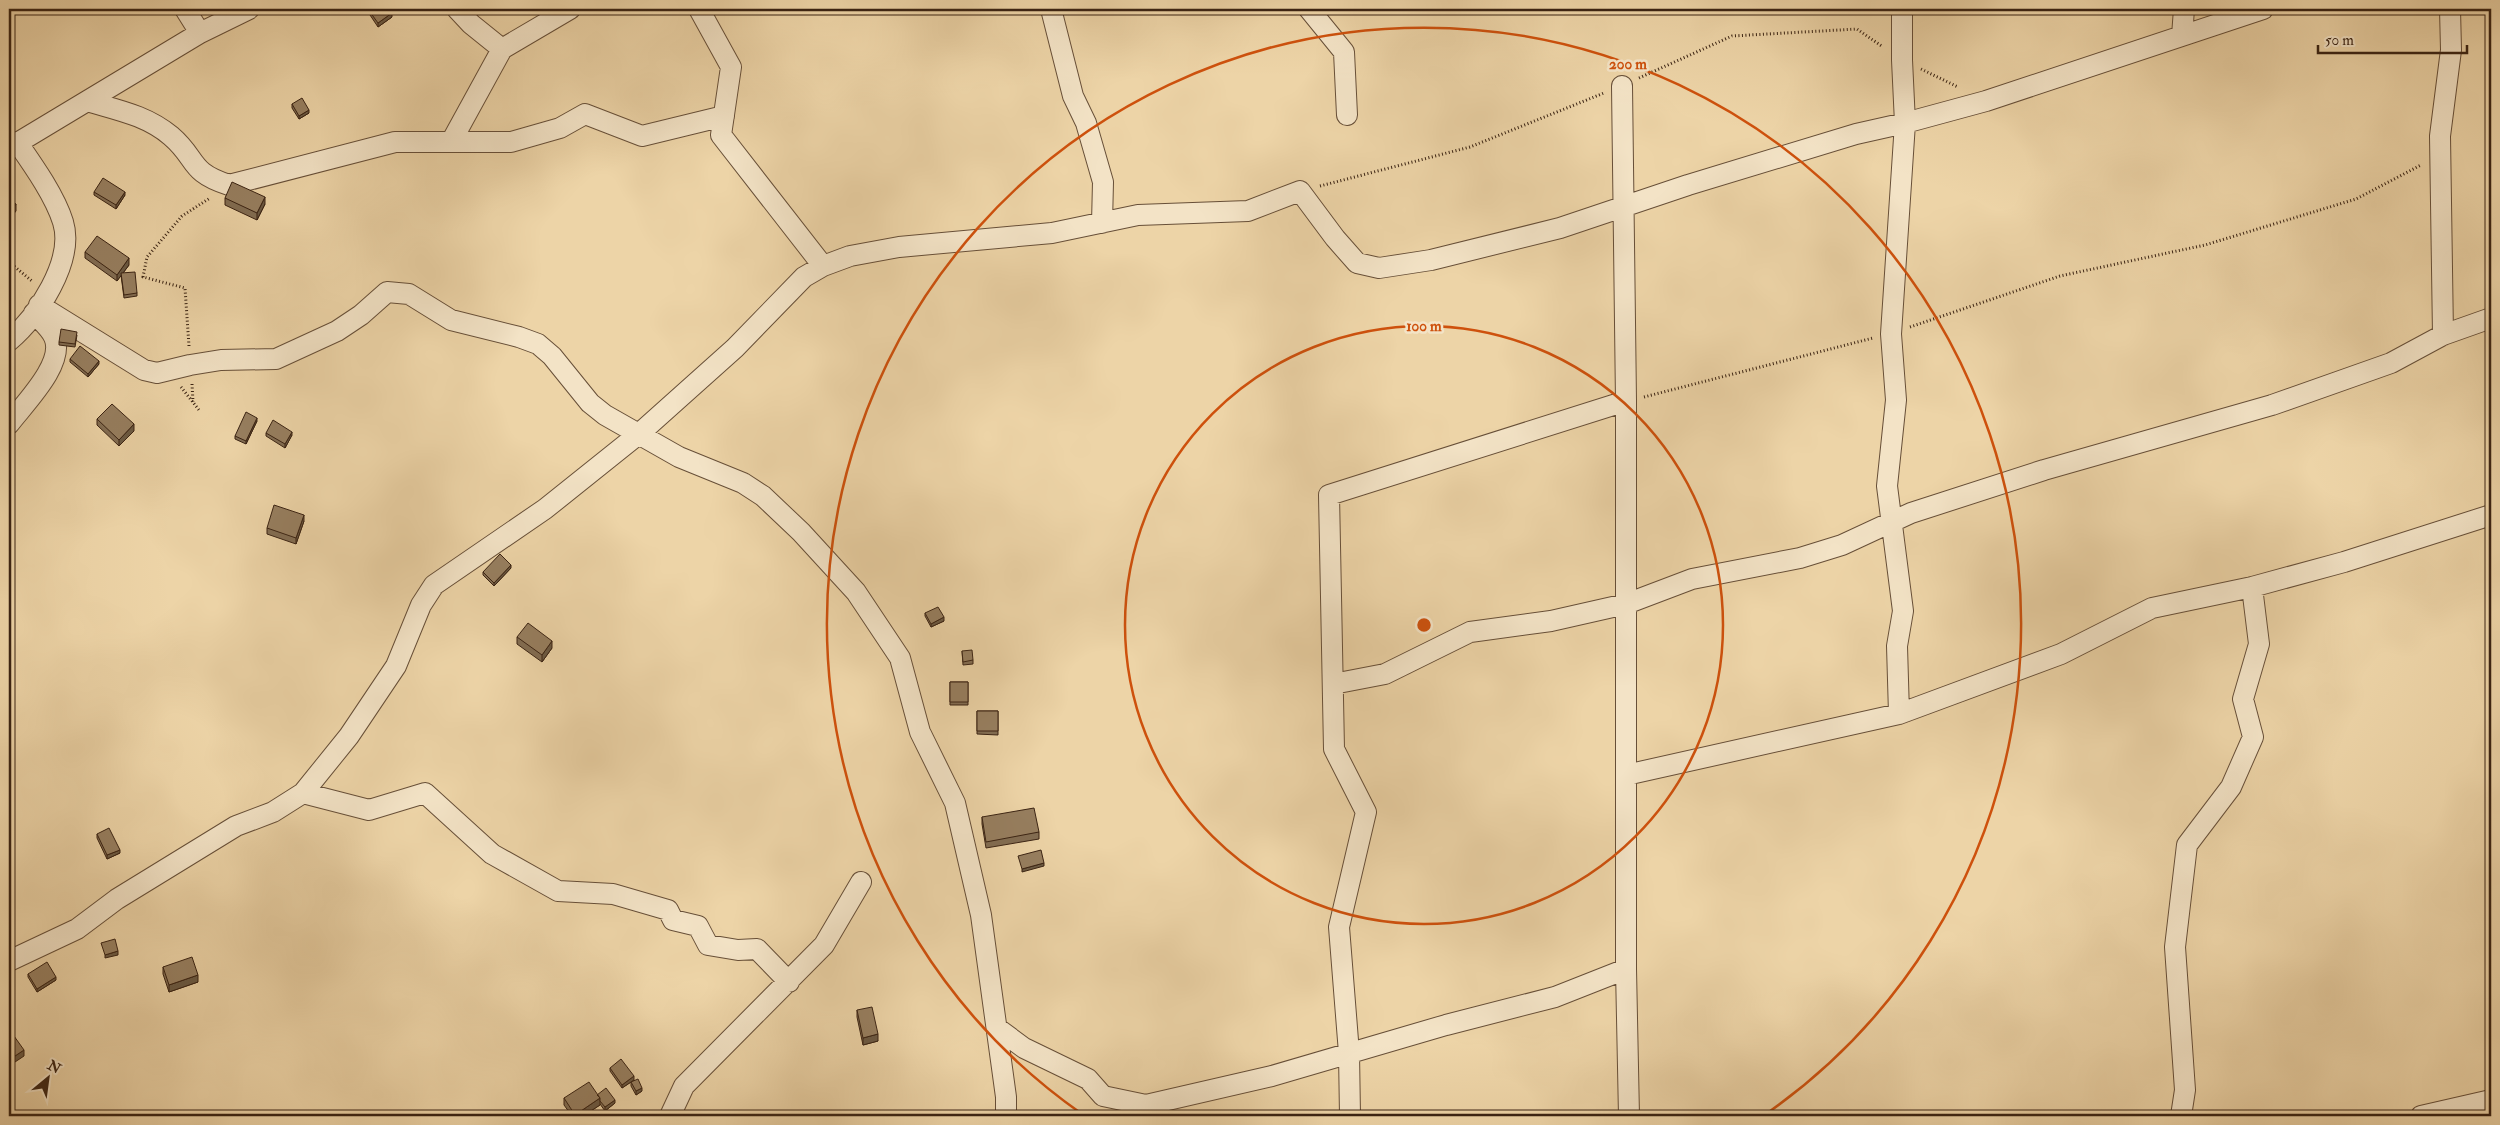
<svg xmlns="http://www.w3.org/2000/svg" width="2500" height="1125" font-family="'IM FELL Double Pica',serif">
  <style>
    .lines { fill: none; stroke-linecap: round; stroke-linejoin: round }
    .minor-casing { stroke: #674f38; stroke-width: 22 }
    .path { stroke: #3a2313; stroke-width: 3; stroke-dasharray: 1 2.5; stroke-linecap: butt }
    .minor { stroke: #f3e3c6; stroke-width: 20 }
    .wall { fill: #826d53; stroke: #3a2313 }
    .shaded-wall { fill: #6a5943; stroke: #3a2313 }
    .building { fill: #977f60; stroke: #3a2313 }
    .ring { fill: none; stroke: #ce510d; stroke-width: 2.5 }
    .centre { fill: #ce510d; stroke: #f3e3c6; stroke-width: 2.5 }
    .ring-label { font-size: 15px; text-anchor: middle; font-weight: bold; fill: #ce510d; stroke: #f3e3c6; stroke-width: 5; stroke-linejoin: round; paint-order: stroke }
  </style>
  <rect width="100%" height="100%" fill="#edd4a7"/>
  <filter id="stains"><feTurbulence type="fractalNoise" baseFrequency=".004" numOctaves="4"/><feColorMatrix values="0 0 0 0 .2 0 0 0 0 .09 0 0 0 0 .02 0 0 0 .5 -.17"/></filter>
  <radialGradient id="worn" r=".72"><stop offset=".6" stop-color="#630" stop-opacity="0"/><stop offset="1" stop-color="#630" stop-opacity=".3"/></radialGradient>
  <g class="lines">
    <defs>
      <path id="minor" d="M 185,9 L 200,33
        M 457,9 L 471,24 L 502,49
        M 699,9 L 731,67 L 721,135 L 823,266
        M 1051,9 L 1073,96 L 1086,123 L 1103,182 L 1102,223
        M 1309,9 L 1344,52 L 1347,115
        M 2182,36 L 2184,9
        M 1622,86 L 1626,401 L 1626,969 L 1629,1116
        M 87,101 C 117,110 146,115 171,136 C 198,159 188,172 229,185 L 395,142 L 511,142 L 560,128 L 585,114 L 642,136 L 724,116
        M 451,142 L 502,49 L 570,9
        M 9,148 L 200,33 L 249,9
        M 39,305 L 144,370 L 157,373 L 190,365 L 221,360 L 276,359 L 337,331 L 361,315 L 387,292 L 409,294 L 451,320 L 519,337 L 538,344 L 552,356 L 590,403 L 605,415 L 679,457 L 743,483 L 763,496 L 801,532 L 856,592 L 900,658 L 920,732 L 955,803 L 981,915 L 1006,1097 L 1006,1116
        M 2443,335 L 2440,136 L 2451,50 L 2450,9
        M 9,341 C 37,317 75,261 63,222 C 55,196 33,165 17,142
        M 9,424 C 24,404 66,363 54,337 C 50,328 40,320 34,313
        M 1333,684 L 1385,674 L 1470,632 L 1551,621 L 1626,604 L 1692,579 L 1800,558 L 1842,545 L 1911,513 L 2044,470 L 2272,405 L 2391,363 L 2443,335 L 2491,318
        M 1899,714 L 1897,646 L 1903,611 L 1887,486 L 1896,400 L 1891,334 L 1905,123 L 1902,60 L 1902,9
        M 1626,775 L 1899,714 L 2061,654 L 2152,608 L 2252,587 L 2344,562 L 2491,515
        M 303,793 L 369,810 L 425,793 L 492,854 L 558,891 L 613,894 L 668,910 L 673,920 L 698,926 L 708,945 L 738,950 L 757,949 L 789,982
        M 9,961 L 77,929 L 117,899 L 236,826 L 273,812 L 303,793 L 349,736 L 396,666 L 421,605 L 434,585 L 545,509 L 640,433 L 735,348 L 804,277 L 823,266 L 850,256 L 899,247 L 1052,233 L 1138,215 L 1248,211 L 1300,191 L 1335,238 L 1357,263 L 1379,268 L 1431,260 L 1560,228 L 1688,185 L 1856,134 L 1905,123 L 1986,101 L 2263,9
        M 997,1028 L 1024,1048 L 1088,1079 L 1103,1096 L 1146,1105 L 1272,1076 L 1446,1025 L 1555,997 L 1626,969
        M 670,1116 L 684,1086 L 824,945 L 861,882
        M 1350,1116 L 1349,1053 L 1339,927 L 1366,812 L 1334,749 L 1329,495 L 1626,401
        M 2181,1116 L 2185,1090 L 2175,947 L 2187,845 L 2231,787 L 2253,737 L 2243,699 L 2259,644 L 2252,587
        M 2421,1116 L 2491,1100"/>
    </defs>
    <use href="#minor" class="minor-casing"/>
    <path class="path" d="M 1921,69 L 1958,87
      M 1639,78 L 1732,36 L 1857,29 L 1883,47
      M 1320,186 L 1470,147 L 1604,93
      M 9,262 L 32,281
      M 1910,327 L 2060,276 L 2205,245 L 2356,199 L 2421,165
      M 189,346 L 185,288 L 143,277 L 147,257 L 182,216 L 210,198
      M 192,384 L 193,402
      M 181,387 L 199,410
      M 1644,397 L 1873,338"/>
    <use href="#minor" class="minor"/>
  </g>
  <path class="wall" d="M 370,12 L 392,17 L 378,27 L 370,15 Z
    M 292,104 L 309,113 L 299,119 L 292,108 Z
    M 94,192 L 125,195 L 116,209 L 94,195 Z
    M 225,198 L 265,204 L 257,220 L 225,205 Z
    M 85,252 L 129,265 L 123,273 L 137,293 L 137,296 L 124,298 L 121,275 L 117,281 L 85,258 Z
    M 77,335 L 75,347 L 59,345 L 59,342 Z
    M 70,359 L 99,364 L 88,377 L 70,362 Z
    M 97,419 L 134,431 L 119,446 L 97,425 Z
    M 257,421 L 246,444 L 235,439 L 235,436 Z
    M 266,433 L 292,435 L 285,448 L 266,436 Z
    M 304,521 L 296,544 L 267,534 L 267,528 Z
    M 511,568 L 494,586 L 483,575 L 483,572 Z
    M 925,613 L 944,621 L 931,627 L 925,616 Z
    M 517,637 L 552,648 L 542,662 L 517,644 Z
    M 962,651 L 973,660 L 973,664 L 963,665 Z
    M 950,682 L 968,682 L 968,705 L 950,705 Z
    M 977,711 L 998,711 L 998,735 L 977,734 Z
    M 982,817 L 1039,832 L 1039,839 L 986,848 L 982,824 Z
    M 97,834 L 120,853 L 107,859 L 97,838 Z
    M 163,967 L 198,982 L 169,992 L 163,974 Z
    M 28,974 L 56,980 L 37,992 L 28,977 Z
    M 857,1010 L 878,1041 L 863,1045 L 857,1017 Z
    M 610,1068 L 634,1080 L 622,1088 L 610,1071 Z
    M 631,1082 L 642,1091 L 636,1095 L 631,1086 Z
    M 597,1095 L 615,1103 L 605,1111 L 600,1104 L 600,1105 L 583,1116 L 572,1116 L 564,1105 L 564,1098 Z"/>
  <path class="shaded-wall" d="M 392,13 L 392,17 L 378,27 L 378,23 Z
    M 309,110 L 309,113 L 299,119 L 299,116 Z
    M 125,192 L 125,195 L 116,209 L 116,205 Z
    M 265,197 L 265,204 L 257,220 L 257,213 Z
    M 16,204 L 16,211 L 9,220 L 9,214 Z
    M 129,258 L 129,265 L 117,281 L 117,275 Z
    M 99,361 L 99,364 L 88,377 L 88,374 Z
    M 257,418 L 257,421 L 246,444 L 246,441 Z
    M 134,424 L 134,431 L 119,446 L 119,440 Z
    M 292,432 L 292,435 L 285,448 L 285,444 Z
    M 304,515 L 304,521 L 296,544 L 296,538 Z
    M 511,565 L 511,568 L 494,586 L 494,583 Z
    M 944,617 L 944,621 L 931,627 L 931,624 Z
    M 552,641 L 552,648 L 542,662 L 542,655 Z
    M 120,850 L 120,853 L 107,859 L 107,855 Z
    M 1044,863 L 1044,866 L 1022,872 L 1022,869 Z
    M 118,951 L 118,955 L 105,958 L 105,955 Z
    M 198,975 L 198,982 L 169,992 L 169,985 Z
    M 56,977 L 56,980 L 37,992 L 37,989 Z
    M 878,1034 L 878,1041 L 863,1045 L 863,1038 Z
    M 24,1050 L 24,1056 L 9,1066 L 9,1060 Z
    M 634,1076 L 634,1080 L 622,1088 L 622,1085 Z
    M 642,1088 L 642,1091 L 636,1095 L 636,1091 Z
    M 600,1098 L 600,1105 L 583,1116 L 575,1116 L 575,1115 Z
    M 615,1100 L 615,1103 L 605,1111 L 605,1107 Z"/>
  <path class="building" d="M 375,9 L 389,9 L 392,13 L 378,23 L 370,12 Z
    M 302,98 L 309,110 L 299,116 L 292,104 Z
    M 103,178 L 125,192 L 116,205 L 94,192 Z
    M 232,182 L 265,197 L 257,213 L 225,198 Z
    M 9,198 L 16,204 L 9,214 Z
    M 97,236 L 129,258 L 117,275 L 85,252 Z
    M 135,272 L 137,293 L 124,295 L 121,273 Z
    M 61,329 L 77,332 L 75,344 L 59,342 Z
    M 80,346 L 99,361 L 88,374 L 70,359 Z
    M 112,404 L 134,424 L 119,440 L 97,419 Z
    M 246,412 L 257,418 L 246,441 L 235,436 Z
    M 273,420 L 292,432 L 285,444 L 266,433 Z
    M 274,505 L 304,515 L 296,538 L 267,528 Z
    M 500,554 L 511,565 L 494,583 L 483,572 Z
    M 938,607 L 944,617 L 931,624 L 925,613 Z
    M 528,623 L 552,641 L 542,655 L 517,637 Z
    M 972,650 L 973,660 L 963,662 L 962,651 Z
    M 950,682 L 968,682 L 968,702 L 950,702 Z
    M 977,711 L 998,711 L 998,731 L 977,731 Z
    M 1034,808 L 1039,832 L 986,842 L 982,817 Z
    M 109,828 L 120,850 L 107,855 L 97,834 Z
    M 1041,850 L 1044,863 L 1022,869 L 1018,856 Z
    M 115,939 L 118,951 L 105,955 L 101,943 Z
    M 192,957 L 198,975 L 169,985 L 163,967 Z
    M 47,962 L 56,977 L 37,989 L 28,974 Z
    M 872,1007 L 878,1034 L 863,1038 L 857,1010 Z
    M 9,1029 L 24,1050 L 9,1060 Z
    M 621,1059 L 634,1076 L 622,1085 L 610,1068 Z
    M 638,1079 L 642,1088 L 636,1091 L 631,1082 Z
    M 589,1082 L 600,1098 L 575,1115 L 564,1098 Z
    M 606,1088 L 615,1100 L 605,1107 L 600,1101 L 600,1098 L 597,1095 Z"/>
  <g class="ring">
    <circle cx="1424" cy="625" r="299"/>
    <path d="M1082 1114A597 597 0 1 1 1766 1114"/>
  </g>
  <circle cx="1424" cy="625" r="8" class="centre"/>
  <g class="ring-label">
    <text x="1628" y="69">200 m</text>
    <text x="1424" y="331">100 m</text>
  </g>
  <rect width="2500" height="1125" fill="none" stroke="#edd4a7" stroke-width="30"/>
  <rect x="10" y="10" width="2480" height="1105" fill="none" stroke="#3a2313" stroke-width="2.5"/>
  <rect x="15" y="15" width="2470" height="1095" fill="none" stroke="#3a2313"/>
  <g transform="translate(48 1078) rotate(29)" stroke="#f3e3c6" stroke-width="4" paint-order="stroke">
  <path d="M0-4L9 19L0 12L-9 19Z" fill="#3a2313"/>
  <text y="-8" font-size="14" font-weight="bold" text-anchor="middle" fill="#3a2313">N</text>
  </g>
  <path d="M2318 45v8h149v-8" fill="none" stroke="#3a2313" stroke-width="2.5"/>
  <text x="2325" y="45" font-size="15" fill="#3a2313" stroke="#f3e3c6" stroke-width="4" paint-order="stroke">50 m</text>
  <rect width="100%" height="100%" filter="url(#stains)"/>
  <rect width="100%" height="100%" fill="url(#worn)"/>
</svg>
